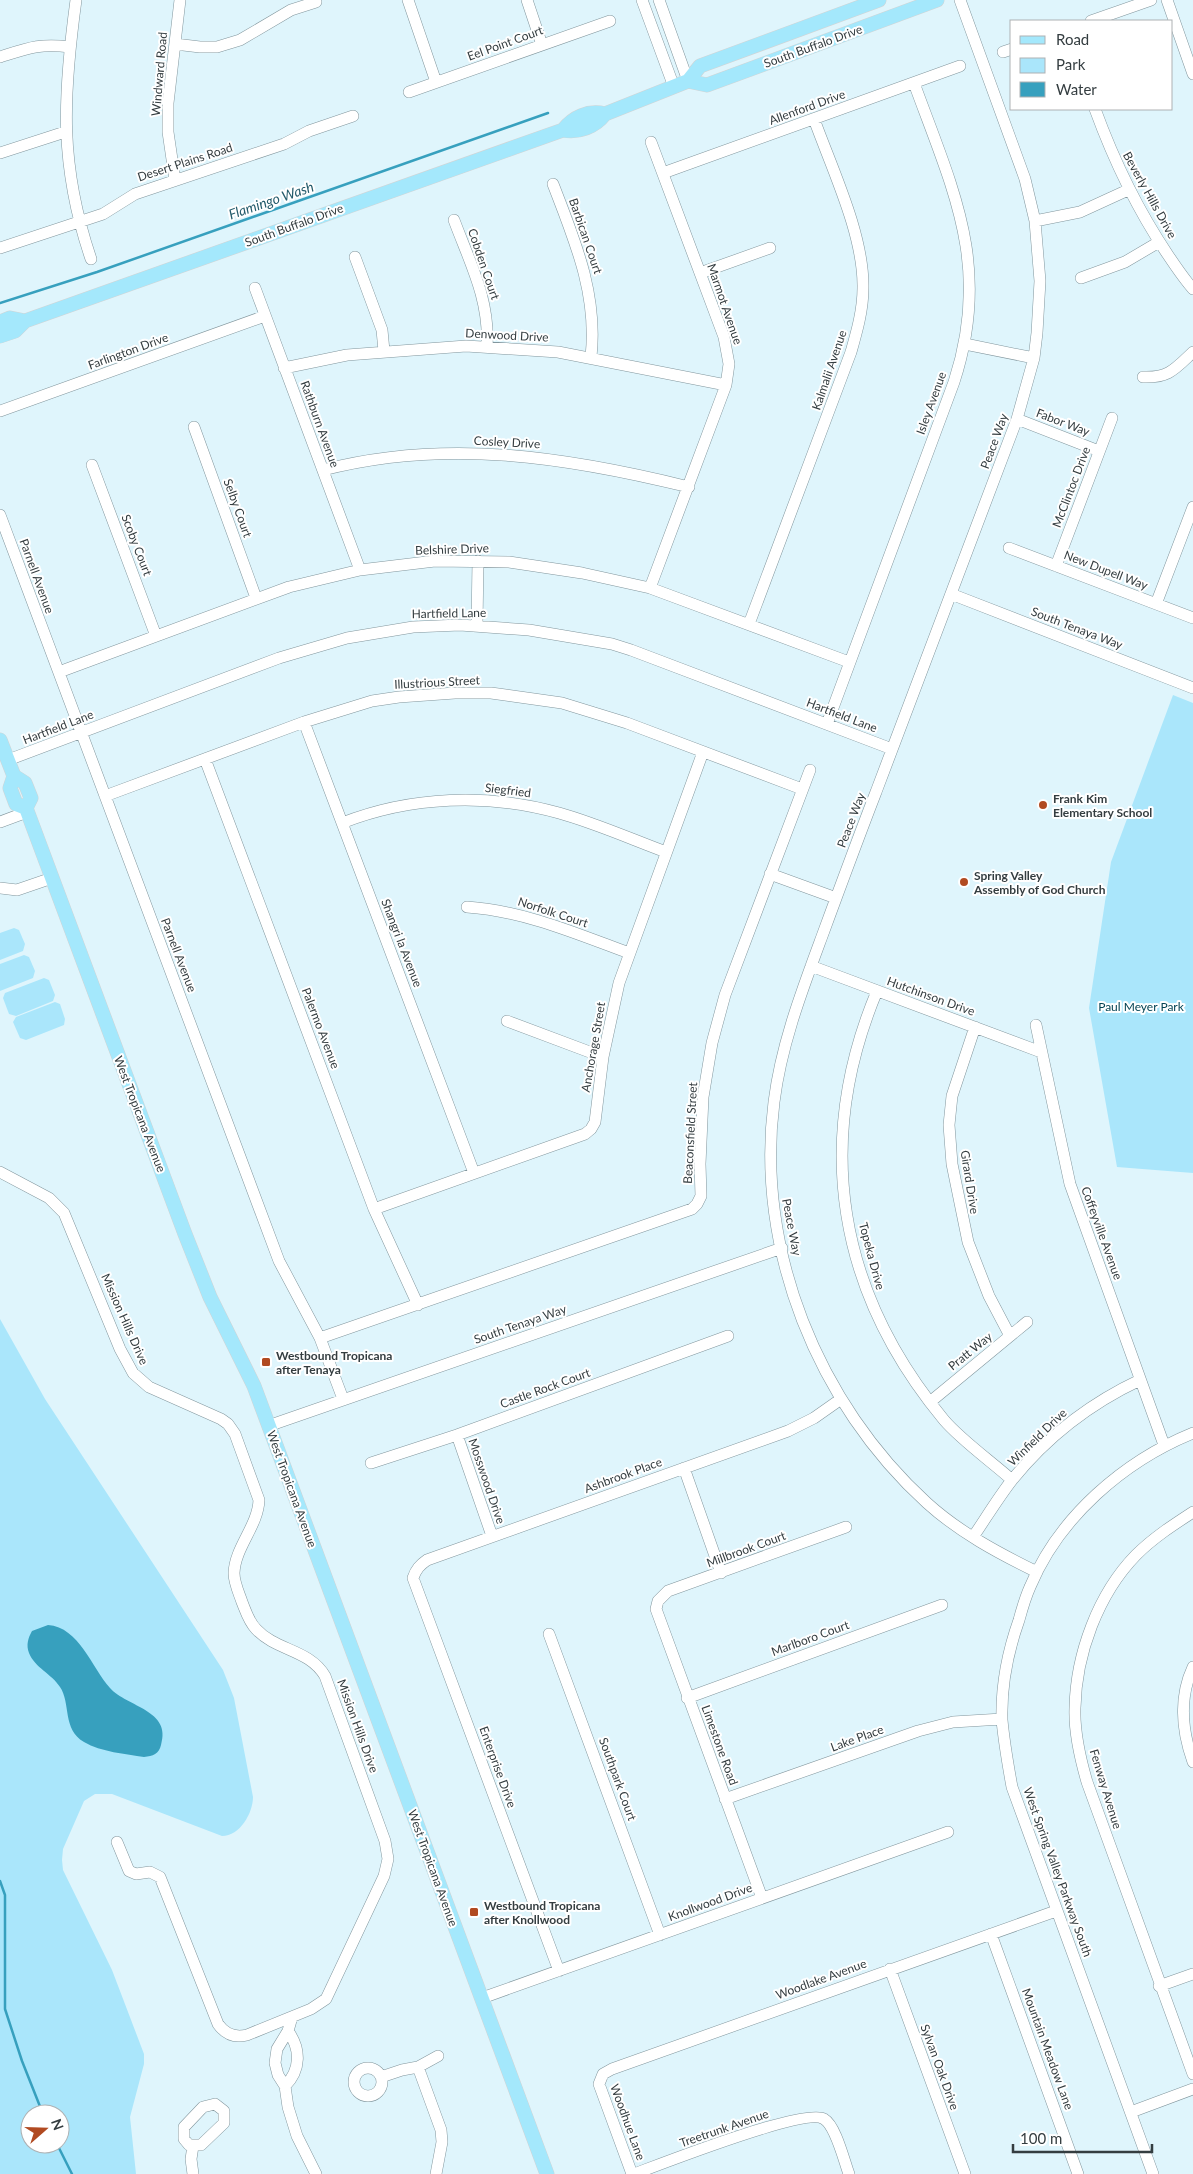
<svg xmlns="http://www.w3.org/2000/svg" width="1193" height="2174" font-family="Lato,sans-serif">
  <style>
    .green { fill: #aae6fb; fill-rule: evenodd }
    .water { fill: #37a0be }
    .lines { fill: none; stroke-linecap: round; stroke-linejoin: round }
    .stream { stroke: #37a0be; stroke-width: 2.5 }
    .minor-casing { stroke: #82969d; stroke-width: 12 }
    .major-casing { stroke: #d2d4d5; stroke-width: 15 }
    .minor { stroke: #fff; stroke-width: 11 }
    .major { stroke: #a4e8fc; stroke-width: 14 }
    .poi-dot { fill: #b14a21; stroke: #fff; stroke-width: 2 }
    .labels { text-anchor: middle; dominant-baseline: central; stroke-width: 4; stroke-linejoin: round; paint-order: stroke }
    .street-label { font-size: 12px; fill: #343d40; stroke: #fff }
    .poi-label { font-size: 12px; font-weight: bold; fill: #343d40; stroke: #fff; text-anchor: start }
    .park-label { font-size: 12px; fill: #054454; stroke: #fff }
    .water-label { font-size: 14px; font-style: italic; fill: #255c6c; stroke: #fff }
  </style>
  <rect width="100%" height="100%" fill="#dff5fc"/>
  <path class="green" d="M 1173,695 L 1193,703 L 1193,1173 L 1117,1167 L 1089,1008 L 1111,862 Z
    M 14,928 L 19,930 L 25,944 L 23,951 L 0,960 L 0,933 Z
    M 24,955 L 29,957 L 35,971 L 33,978 L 0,991 L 0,964 Z
    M 44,978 L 49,980 L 55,995 L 53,1001 L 16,1016 L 9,1014 L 3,998 L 5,993 Z
    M 55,1002 L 60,1004 L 65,1019 L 64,1025 L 26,1040 L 20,1038 L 13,1022 L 16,1017 Z
    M 0,1319 L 45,1399 L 223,1670 L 234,1698 L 253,1797 C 253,1813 240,1836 222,1836 L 112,1794 L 95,1794 L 84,1801 L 63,1849 L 62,1860 L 63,1870 L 112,1970 L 144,2054 L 144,2064 L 130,2117 L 136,2174 L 0,2174 ZM 30,2114 L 60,2114 L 60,2144 L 30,2144 Z"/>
  <path class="water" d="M 48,1625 C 79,1627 92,1668 110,1688 C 127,1707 172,1710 161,1745 C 159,1754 153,1756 144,1757 C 126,1754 101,1752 84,1742 C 62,1729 71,1703 60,1687 C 52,1674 35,1668 29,1653 C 26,1645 28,1638 32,1631 Z"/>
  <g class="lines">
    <path class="stream" d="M 0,303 L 97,272 L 548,113
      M 0,1881 L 5,1895 L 5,2009 L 22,2061 L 43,2114
      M 57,2144 L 72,2174"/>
    <defs>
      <path id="minor" d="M 76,0 C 63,96 59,165 91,259
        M 408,0 L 436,82
        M 527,0 L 542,45
        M 642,0 L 674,87
        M 659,0 L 688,81
        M 960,0 L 1025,179 L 1035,221 L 1040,281 L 1037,333 L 1034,358 L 1017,419 C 970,544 923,668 876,792 C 857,841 839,890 821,939 C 801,993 781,1046 774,1102 C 755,1249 818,1404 927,1503 C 959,1532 998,1553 1037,1572
        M 1167,0 L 1193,74
        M 1091,21 L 1151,0
        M 175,44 L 200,47 L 217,47 L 240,40 L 291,10 L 316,2
        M 1003,52 L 1012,49
        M 0,57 C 28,48 40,43 70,47
        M 409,92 L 610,21
        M 1095,109 C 1114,161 1137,209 1168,255 C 1176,267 1184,279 1193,289
        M 0,153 L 65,132
        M 663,173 L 960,66
        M 175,180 L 168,132 L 168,103 L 180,0
        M 553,184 C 575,241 598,295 591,357
        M 454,220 C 470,263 490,300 487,347
        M 1035,221 L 1080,212 L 1128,190
        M 0,248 L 103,214 L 135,194 L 284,144 L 309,131 L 353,116
        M 355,257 L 382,330 L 384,351
        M 700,273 L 770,248
        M 1081,278 L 1125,262 L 1159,242
        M 255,288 L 360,570
        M 965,344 L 1034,358
        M 284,368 L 347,355 L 466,346 L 558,352 L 726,385
        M 1143,377 C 1169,378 1175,369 1193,352
        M 0,411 L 265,316
        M 1017,419 L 1099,451
        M 194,427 L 256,598
        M 92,465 L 156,636
        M 323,470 C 446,438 567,457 689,487
        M 0,515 L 279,1261 L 320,1338 L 343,1399
        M 1009,548 L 1193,618
        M 1056,566 L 1112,418
        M 650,588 L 726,385 L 729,364 L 724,337 L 651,142
        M 951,594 L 1193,688
        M 1156,604 L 1193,507
        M 749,624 L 851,352 C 857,331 863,310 863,288 C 864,235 832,169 814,119
        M 477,625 L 478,561
        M 59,672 L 289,587 L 360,570 L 435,561 L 509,562 L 582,573 L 650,588 L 849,662
        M 304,722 L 474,1173
        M 827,724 L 954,382 C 992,266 953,190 914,83
        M 205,759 L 374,1209 L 418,1305
        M 8,760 L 279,658 L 347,638 L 413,627 L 460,625 L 529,630 L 612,644 L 631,650 L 892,749
        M 105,796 L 304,722 L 372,701 L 399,697 L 455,693 L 491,693 L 562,703 L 627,723 L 802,789
        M 0,822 L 27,812
        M 342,823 C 411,796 488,793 559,813 C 595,823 631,839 666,852
        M 770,874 L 836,898
        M 0,888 L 17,890 L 52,878
        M 467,907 C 524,911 575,933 629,953
        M 811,966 L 1041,1052
        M 877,991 C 813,1144 838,1292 944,1420 C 961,1440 992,1462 1012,1480
        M 507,1021 L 603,1057
        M 1036,1025 L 1070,1184 L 1164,1445
        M 975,1027 L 952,1096 L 949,1125 L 952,1164 L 968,1242 L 989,1296 L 1010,1336
        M 0,1172 L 49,1198 L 64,1213 L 120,1349 L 133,1373 L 149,1387 L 221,1419 L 228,1424 L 235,1434 L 259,1500 C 258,1526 235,1547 234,1573 C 234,1583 239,1593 242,1602 C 246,1612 249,1622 256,1629 C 276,1651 309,1649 325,1676 L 385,1841 L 388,1859 L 384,1876 L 326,1999 L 311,2009 L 247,2035 C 235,2038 225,2034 218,2024 L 160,1877 L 150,1872 L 136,1874 L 129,1871 L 117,1842
        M 374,1209 L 585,1134 L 591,1129 L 595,1122 L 603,1057 L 619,983 L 703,752
        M 320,1338 L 692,1209 L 697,1204 L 701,1196 L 700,1164 L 703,1097 L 712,1043 L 725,995 L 810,770
        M 930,1402 L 1027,1322
        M 268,1426 L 782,1248
        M 457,1435 L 492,1536
        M 371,1463 L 457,1435 L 728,1336
        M 684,1468 L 721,1573
        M 1193,1512 C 1173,1525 1153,1538 1136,1555 C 1098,1594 1076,1654 1075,1708 C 1074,1733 1080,1758 1087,1782 L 1193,2074
        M 973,1537 C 986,1518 998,1498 1012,1480 C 1046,1438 1091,1403 1140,1380
        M 549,1634 L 660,1935
        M 1193,1667 C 1179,1697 1182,1731 1193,1762
        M 687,1698 L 942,1605
        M 725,1799 L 918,1731 L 953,1722 L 1002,1719
        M 762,1898 L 656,1609 L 658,1601 L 668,1591 L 846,1527
        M 991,1934 L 1078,2174
        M 890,1969 L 965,2174
        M 559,1971 L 413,1578 C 416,1569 420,1565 427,1560 L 788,1431 L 814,1418 L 841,1399
        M 1159,1986 L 1193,1974
        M 482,1998 L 948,1832
        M 292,2017 L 288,2031 L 277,2049 L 275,2063 L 278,2075 L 285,2086 L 288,2107 L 297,2136 L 316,2174
        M 418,2067 L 441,2130 L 442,2142 L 436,2174
        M354 2082a14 14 0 1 1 28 0a14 14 0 1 1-28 0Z
        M 381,2077 L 402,2070 L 418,2067 L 438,2056
        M 285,2086 C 301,2070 301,2049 288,2031
        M 215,2104 L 224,2111 L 224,2123 L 201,2145 L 189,2145 L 184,2139 L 184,2127 L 203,2107 Z
        M 1131,2112 L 1193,2089
        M 193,2174 L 191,2159 L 193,2146
        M 632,2174 L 599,2084 L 603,2074 L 612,2069 L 1056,1911
        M 634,2174 C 661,2164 806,2107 824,2119 C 836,2126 844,2161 849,2174
        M 1153,2174 L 1012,1787 C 1008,1765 1004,1742 1002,1720 C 1001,1686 1008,1651 1019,1620 C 1022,1609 1025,1598 1030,1587 C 1059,1517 1124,1461 1193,1433"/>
      <path id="major" d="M 688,81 L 707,85 L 937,0
        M 563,130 C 573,117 588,110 605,114 L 688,81 L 700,66 L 879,0
        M 0,322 L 10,318 L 25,321
        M 0,336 L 15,331 L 25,321 L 563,130 C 579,133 595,127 605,114
        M 0,740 L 14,776 L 25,783 L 31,798 L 26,808
        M 14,776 L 10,788 L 16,804 L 26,808
        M 26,808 L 185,1234 L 210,1297 L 254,1386 L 547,2174"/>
    </defs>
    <use href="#minor" class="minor-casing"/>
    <use href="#major" class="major-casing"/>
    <use href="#minor" class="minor"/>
    <use href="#major" class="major"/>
  </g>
  <g class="poi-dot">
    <circle cx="1043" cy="805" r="5"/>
    <circle cx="964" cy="882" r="5"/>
    <rect x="261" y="1357" width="10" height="10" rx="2.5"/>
    <rect x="469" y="1907" width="10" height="10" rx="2.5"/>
  </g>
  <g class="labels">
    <g class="street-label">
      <text transform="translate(505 43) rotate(-20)">Eel Point Court</text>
      <text transform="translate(813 46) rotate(-20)">South Buffalo Drive</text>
      <text transform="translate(159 74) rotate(-85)">Windward Road</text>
      <text transform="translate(807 107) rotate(-20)">Allenford Drive</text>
      <text transform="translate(185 162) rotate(-18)">Desert Plains Road</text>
      <text transform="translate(1150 195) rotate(61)">Beverly Hills Drive</text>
      <text transform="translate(294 225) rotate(-20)">South Buffalo Drive</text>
      <text transform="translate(586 236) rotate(71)">Barbican Court</text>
      <text transform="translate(484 264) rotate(71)">Cobden Court</text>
      <text transform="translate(725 304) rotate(71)">Marmot Avenue</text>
      <text transform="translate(507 335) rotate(3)">Denwood Drive</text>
      <text transform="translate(128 351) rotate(-20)">Farlington Drive</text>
      <text transform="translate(829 370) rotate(-71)">Kalmalii Avenue</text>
      <text transform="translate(931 403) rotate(-70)">Isley Avenue</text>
      <text transform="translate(1063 422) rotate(21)">Fabor Way</text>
      <text transform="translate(320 424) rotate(70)">Rathburn Avenue</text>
      <text transform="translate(994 441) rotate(-70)">Peace Way</text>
      <text transform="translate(507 442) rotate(3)">Cosley Drive</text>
      <text transform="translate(1071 487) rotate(-69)">McClintoc Drive</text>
      <text transform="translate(238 508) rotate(70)">Selby Court</text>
      <text transform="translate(137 545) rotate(69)">Scoby Court</text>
      <text transform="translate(452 549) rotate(-2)">Belshire Drive</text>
      <text transform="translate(1106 570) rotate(21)">New Dupell Way</text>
      <text transform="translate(37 576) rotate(70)">Parnell Avenue</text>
      <text transform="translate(449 613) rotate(-1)">Hartfield Lane</text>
      <text transform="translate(1077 628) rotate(21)">South Tenaya Way</text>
      <text transform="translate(437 682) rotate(-3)">Illustrious Street</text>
      <text transform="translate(842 715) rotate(21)">Hartfield Lane</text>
      <text transform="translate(58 727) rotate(-21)">Hartfield Lane</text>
      <text transform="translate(508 790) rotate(7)">Siegfried</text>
      <text transform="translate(851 820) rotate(-69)">Peace Way</text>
      <text transform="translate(553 912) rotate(18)">Norfolk Court</text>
      <text transform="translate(402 943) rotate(69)">Shangri la Avenue</text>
      <text transform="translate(179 955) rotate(69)">Parnell Avenue</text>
      <text transform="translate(931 996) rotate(20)">Hutchinson Drive</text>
      <text transform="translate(321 1028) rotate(69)">Palermo Avenue</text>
      <text transform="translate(593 1047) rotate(-80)">Anchorage Street</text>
      <text transform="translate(140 1114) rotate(69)">West Tropicana Avenue</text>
      <text transform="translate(690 1133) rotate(-87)">Beaconsfield Street</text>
      <text transform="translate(970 1182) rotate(81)">Girard Drive</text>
      <text transform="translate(792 1227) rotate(79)">Peace Way</text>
      <text transform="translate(1102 1233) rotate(70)">Coffeyville Avenue</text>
      <text transform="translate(872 1256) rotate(75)">Topeka Drive</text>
      <text transform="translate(125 1319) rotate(66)">Mission Hills Drive</text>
      <text transform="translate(520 1324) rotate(-19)">South Tenaya Way</text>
      <text transform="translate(970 1351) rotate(-39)">Pratt Way</text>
      <text transform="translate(545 1388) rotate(-20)">Castle Rock Court</text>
      <text transform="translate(1037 1437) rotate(-44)">Winfield Drive</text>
      <text transform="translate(623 1475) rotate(-20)">Ashbrook Place</text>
      <text transform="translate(487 1481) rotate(71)">Mosswood Drive</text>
      <text transform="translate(292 1489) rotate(70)">West Tropicana Avenue</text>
      <text transform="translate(746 1549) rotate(-20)">Millbrook Court</text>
      <text transform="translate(810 1638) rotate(-20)">Marlboro Court</text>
      <text transform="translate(358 1726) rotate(70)">Mission Hills Drive</text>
      <text transform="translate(857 1738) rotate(-20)">Lake Place</text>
      <text transform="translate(720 1745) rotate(70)">Limestone Road</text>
      <text transform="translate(498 1767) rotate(70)">Enterprise Drive</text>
      <text transform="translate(618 1779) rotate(70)">Southpark Court</text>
      <text transform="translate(1106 1789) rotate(73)">Fenway Avenue</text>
      <text transform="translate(433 1868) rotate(70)">West Tropicana Avenue</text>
      <text transform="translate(1058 1872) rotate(70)">West Spring Valley Parkway South</text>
      <text transform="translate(710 1902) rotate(-20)">Knollwood Drive</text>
      <text transform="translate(821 1979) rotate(-20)">Woodlake Avenue</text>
      <text transform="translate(1048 2049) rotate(70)">Mountain Meadow Lane</text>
      <text transform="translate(940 2067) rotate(70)">Sylvan Oak Drive</text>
      <text transform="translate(628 2122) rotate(70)">Woodhue Lane</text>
      <text transform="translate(724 2128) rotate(-19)">Treetrunk Avenue</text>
    </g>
    <g class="poi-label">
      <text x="1053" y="798">Frank Kim<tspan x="1053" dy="14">Elementary School</tspan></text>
      <text x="974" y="875">Spring Valley<tspan x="974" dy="14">Assembly of God Church</tspan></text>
      <text x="276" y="1355">Westbound Tropicana<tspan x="276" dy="14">after Tenaya</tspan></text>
      <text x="484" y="1905">Westbound Tropicana<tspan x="484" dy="14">after Knollwood</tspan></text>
    </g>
    <g class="park-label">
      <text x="1141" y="1006">Paul Meyer Park</text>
    </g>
    <g class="water-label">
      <text transform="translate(271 200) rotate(-19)">Flamingo Wash</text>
    </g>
  </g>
  <rect x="1010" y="20" width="162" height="90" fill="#ffffff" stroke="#aeb1b3"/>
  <rect x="1020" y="36" width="25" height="8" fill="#a4e8fc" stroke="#aeb1b3"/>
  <text x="1056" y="45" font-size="15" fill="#343d40">Road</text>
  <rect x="1020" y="58" width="25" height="15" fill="#aae6fb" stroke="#aeb1b3"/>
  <text x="1056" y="70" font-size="15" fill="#343d40">Park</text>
  <rect x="1020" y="82" width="25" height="15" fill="#37a0be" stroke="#aeb1b3"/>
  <text x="1056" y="95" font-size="15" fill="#343d40">Water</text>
  <g transform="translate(45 2129) rotate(70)"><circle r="24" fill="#ffffff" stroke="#aeb1b3"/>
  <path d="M0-4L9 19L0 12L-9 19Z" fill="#b14a21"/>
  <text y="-8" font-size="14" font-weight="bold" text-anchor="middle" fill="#343d40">N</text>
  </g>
  <path d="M1013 2144v8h139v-8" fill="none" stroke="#343d40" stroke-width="2.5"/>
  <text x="1020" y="2144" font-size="15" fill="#343d40" stroke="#ffffff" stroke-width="4" paint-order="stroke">100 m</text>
</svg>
